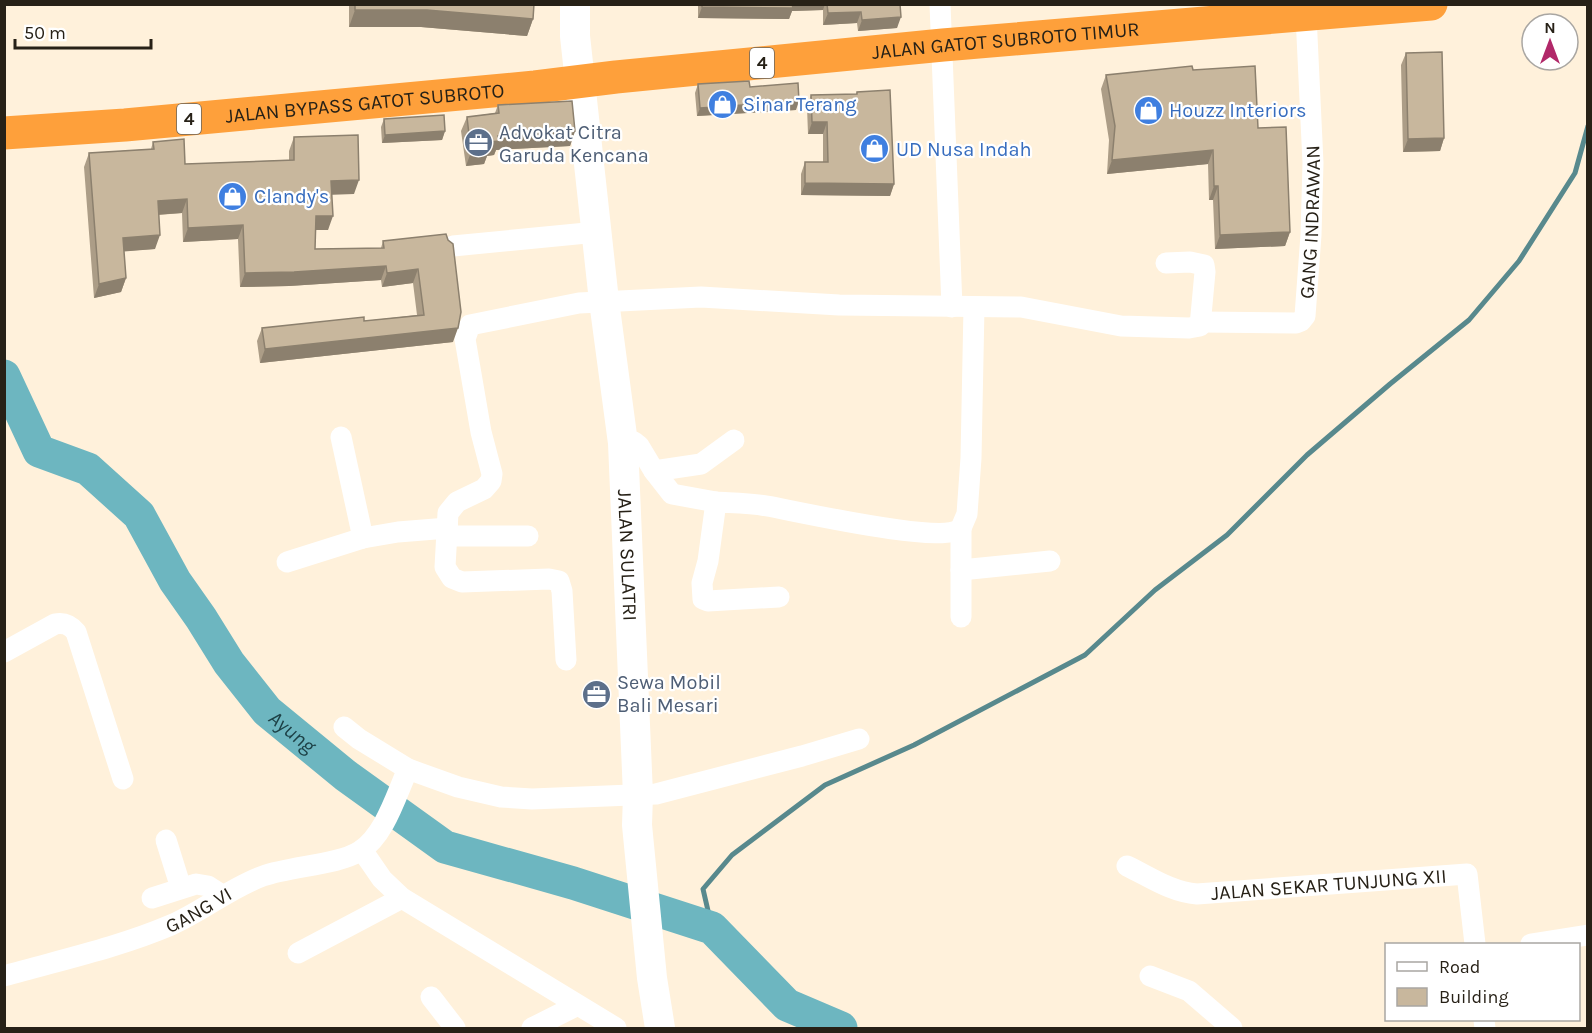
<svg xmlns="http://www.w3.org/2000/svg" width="1592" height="1033" font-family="Karla,sans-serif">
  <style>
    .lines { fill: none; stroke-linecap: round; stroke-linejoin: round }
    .stream { stroke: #58898d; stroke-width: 5 }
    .river { stroke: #6db6c0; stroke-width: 33 }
    .minor { stroke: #fff; stroke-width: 21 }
    .secondary { stroke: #fff; stroke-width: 30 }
    .trunk { stroke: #fea03b; stroke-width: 33 }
    .wall { fill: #ac9d87 }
    .shaded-wall { fill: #8c806e }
    .building { fill: #c8b79d; stroke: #8c806e; stroke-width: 1.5 }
    .labels { text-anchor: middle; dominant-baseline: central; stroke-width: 4.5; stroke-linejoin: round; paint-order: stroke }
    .shield { fill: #fff; stroke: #68645d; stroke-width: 1.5 }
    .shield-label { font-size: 18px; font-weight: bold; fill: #272117 }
    .street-label { font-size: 20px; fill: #272117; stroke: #fff }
    .shop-label { font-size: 20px; fill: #366cbe; stroke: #fff; text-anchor: start }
    .service-label { font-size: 20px; fill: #4e5e75; stroke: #fff; text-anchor: start }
    .water-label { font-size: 21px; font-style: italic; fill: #1d4146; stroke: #fff }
  </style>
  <rect width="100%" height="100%" fill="#fff1db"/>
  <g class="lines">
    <path class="stream" d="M 712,928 L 703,889 L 732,855 L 825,785 L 914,745 L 1085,655 L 1155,590 L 1227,535 L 1307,455 L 1390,384 L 1469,320 L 1519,261 L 1575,173 L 1588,126"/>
    <path class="river" id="s1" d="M 4,376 L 39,451 L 88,469 L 139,515 L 175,581 L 201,618 L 229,663 L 267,711 L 345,775 L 445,847 L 573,883 L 712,928 L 787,1005 L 841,1028"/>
    <g class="minor">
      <path d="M 940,4 L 952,307"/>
      <path d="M 453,246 L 597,232"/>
      <path id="s2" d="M 1201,322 L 1296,323 L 1301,321 L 1305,316 L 1311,235 L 1313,163 L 1306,15"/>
      <path d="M 341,437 L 363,538"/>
      <path d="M 623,443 L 634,442 L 639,446 L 654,471 L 672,494 L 716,502"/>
      <path d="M 654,471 L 701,464 L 734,440"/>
      <path d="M 961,528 L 961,617"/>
      <path d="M 448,536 L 528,536"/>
      <path d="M 287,562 L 363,538 L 398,532 L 448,528"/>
      <path d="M 961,570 L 1050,561"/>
      <path d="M 779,597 L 708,601 L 703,599 L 702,583 L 708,561 L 716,502 C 733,503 750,503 767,506 C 796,511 943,545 961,528 L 967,514 L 971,458 L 974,307"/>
      <path d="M 4,652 L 55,624 C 64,622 70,625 76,632 L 123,779"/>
      <path d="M 566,660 L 562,591 L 559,581 L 549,579 L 462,582 L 452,578 L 445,567 L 448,513 L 457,502 L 484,489 L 491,481 L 492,474 L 481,432 L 465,339 L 470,325 L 579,303 L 701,297 L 839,305 L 1021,307 L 1121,326 L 1189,328 L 1200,326 L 1205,272 L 1204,265 L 1190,262 L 1166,263"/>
      <path d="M 344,727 L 359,739 L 408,769 L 458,787 L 501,797 L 532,799 L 656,794 L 802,756 L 859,739"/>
      <path d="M 166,840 L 181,888"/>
      <path d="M 362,850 L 382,879 L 402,898 L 616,1028"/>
      <path id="s3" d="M 1127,866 C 1150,877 1171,892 1197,894 L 1467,874 L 1475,944"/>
      <path d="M 152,898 L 196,884 L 208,886 L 222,895"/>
      <path d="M 1531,944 L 1588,935"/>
      <path d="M 298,953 L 402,898"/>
      <path id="s4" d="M 4,976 C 60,960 117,948 171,925 C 203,911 230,888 263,876 C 291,866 338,865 360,851 C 385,835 396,795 408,769"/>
      <path d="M 1150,976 L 1189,991 L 1232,1028"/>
      <path d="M 431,997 L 455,1028"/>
      <path d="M 1484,1020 L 1485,1028"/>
      <path d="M 532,1028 L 576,1006"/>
    </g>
    <path class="secondary" id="s5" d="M 575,4 L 575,36 L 604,301 L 623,443 L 638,795 L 637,825 L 652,978 L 660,1028"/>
    <path class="trunk" id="s6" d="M 4,133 L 125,125 L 535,87 L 616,77 L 943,45 L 1431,4"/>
  </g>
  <path class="wall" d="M 349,4 L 534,4 L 533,19 L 527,36 L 421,27 L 349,27 Z
    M 698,4 L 900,4 L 897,28 L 858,31 L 857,23 L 823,25 L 823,10 L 792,11 L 789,19 L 698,18 Z
    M 1406,53 L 1444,138 L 1440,151 L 1403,152 L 1401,65 Z
    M 1193,70 L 1258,128 L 1290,232 L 1285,246 L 1215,249 L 1213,200 L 1209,200 L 1208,164 L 1107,174 L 1109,140 L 1101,89 L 1106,75 Z
    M 698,84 L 750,87 L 796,110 L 697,116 L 695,93 Z
    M 857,92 L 894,184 L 890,196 L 801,195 L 801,174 L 805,162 L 823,162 L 823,134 L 808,134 L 807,107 L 811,95 L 856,94 Z
    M 498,105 L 575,131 L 570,146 L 496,150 L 494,155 L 487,156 L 484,164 L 466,166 L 461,131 L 467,117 L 495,113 Z
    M 384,119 L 445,131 L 442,140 L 382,143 L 381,127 Z
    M 294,137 L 354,194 L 332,194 L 328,230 L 316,230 L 315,249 L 381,248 L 383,241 L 446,234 L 453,342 L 260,363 L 257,341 L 262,328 L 364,321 L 417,315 L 413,283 L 382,287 L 381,280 L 289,286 L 240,287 L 238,239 L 183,242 L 182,213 L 158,215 L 155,249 L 124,251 L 126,278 L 121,292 L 94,298 L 84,167 L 89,153 L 151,149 L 153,142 L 185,164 L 289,160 L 289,151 Z"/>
  <path class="shaded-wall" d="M 790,4 L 825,4 L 823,10 L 792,11 L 789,19 L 698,18 L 702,7 Z
    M 355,10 L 427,10 L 533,19 L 527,36 L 421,27 L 349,27 Z
    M 861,12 L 857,23 L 823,25 L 828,13 Z
    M 901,17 L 897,28 L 858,31 L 862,20 Z
    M 799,101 L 796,110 L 697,116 L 700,108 Z
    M 812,122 L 827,122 L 823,134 L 808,134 Z
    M 445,131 L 442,140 L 382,143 L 385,135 Z
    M 575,131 L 570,146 L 496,150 L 494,155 L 487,156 L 484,164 L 466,166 L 471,152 L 498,136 Z
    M 1444,138 L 1440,151 L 1403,152 L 1408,139 Z
    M 1213,150 L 1208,164 L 1107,174 L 1112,160 Z
    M 359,180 L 354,194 L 326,195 L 331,181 Z
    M 805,183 L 894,184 L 890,196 L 801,195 Z
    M 1214,186 L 1218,186 L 1213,200 L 1209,200 Z
    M 187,199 L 182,213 L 153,215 L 158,201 Z
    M 316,216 L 333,216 L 328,230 L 311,230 Z
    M 243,225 L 238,239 L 183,242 L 188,228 Z
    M 1290,232 L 1285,246 L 1215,249 L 1220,235 Z
    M 160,235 L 155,249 L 118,252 L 123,238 Z
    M 386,266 L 381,280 L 289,286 L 240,287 L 245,273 Z
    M 418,269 L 413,283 L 382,287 L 387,273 Z
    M 126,278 L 121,292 L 94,298 L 99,284 Z
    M 458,328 L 453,342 L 260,363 L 265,349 Z"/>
  <path class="building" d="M 355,4 L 534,4 L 533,19 L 427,10 L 355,10 Z
    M 702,4 L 792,4 L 793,8 L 702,7 Z
    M 827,4 L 900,4 L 901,17 L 862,20 L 861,12 L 828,13 Z
    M 1442,52 L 1444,138 L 1408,139 L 1406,53 Z
    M 1192,66 L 1193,70 L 1255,66 L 1258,128 L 1286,127 L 1290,232 L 1220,235 L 1218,186 L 1214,186 L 1213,150 L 1112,160 L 1115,126 L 1106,75 Z
    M 749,81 L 750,87 L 798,83 L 799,101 L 700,108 L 698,84 Z
    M 890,90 L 894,184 L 805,183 L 805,162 L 828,162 L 827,122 L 812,122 L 811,95 L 857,94 L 857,92 Z
    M 572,101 L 575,131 L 498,136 L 499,141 L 489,142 L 490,149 L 471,152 L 467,117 L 499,113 L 498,105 Z
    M 444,115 L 445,131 L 385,135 L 384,119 Z
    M 358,135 L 359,180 L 331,181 L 333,216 L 316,216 L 315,249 L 384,248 L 383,241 L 446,234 L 448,240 L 453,244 L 461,312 L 458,328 L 265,349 L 262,328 L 364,317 L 364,321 L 424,315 L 418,269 L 387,273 L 386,266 L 294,272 L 245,273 L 243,225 L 188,228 L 187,199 L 158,201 L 160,235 L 123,238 L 126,278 L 99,284 L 89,153 L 154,149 L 153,142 L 184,139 L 185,164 L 294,160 L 294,137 Z"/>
  <defs>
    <symbol id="shop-disc" viewBox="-11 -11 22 22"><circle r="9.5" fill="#3f7fe0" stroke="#fff"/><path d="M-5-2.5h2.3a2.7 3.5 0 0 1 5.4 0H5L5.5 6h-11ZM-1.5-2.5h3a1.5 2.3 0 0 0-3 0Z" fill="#fff"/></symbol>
    <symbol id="office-disc" viewBox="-11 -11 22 22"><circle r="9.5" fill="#5c6f8a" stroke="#fff"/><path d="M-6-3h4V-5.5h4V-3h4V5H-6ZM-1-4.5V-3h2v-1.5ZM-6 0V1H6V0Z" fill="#fff"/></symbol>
  </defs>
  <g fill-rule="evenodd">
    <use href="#shop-disc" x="706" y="88" width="33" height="33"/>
    <use href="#shop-disc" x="1132" y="94" width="33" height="33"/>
    <use href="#office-disc" x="462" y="126" width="33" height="33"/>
    <use href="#shop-disc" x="858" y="132" width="33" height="33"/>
    <use href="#shop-disc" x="216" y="180" width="33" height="33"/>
    <use href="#office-disc" x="580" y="678" width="33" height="33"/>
  </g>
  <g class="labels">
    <g class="shield">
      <rect x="750" y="48" width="24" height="30" rx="4.5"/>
      <rect x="177" y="104" width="24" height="30" rx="4.5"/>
    </g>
    <g class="shield-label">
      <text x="762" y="63">4</text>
      <text x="189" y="119">4</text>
    </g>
    <g class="street-label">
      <text stroke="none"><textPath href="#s6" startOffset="1006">JALAN GATOT SUBROTO TIMUR</textPath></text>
      <text stroke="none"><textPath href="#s6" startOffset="362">JALAN BYPASS GATOT SUBROTO</textPath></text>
      <text stroke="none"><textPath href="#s2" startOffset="201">GANG INDRAWAN</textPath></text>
      <text stroke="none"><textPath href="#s5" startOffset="554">JALAN SULATRI</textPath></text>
      <text stroke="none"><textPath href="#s3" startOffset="208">JALAN SEKAR TUNJUNG XII</textPath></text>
      <text stroke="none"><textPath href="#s4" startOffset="206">GANG VI</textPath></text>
    </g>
    <g class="shop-label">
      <text x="743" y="104">Sinar Terang</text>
      <text x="1169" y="110">Houzz Interiors</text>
      <text x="896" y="149">UD Nusa Indah</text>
      <text x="254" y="196">Clandy's</text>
    </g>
    <g class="service-label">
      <text x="499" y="132">Advokat Citra<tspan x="499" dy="23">Garuda Kencana</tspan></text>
      <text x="617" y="682">Sewa Mobil<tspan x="617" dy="23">Bali Mesari</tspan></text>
    </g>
    <g class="water-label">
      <text stroke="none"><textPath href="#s1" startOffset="471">Ayung</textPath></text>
    </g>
  </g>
  <rect width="1592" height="1033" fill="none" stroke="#272117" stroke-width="12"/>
  <rect x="1385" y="943" width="195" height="78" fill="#ffffff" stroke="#a9a6a2" stroke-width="1.5"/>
  <rect x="1397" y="962" width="30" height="9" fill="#ffffff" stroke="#a9a6a2" stroke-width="1.5"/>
  <text x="1439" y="973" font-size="18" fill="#272117">Road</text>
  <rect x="1397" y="988" width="30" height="18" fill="#c8b79d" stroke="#a9a6a2" stroke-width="1.5"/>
  <text x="1439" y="1003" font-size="18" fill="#272117">Building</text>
  <g transform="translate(1550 42)"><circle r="28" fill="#ffffff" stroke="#a9a6a2" stroke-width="1.5"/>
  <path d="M0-4.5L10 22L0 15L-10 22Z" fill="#b12869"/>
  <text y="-9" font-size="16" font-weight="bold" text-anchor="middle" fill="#272117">N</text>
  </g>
  <path d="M15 39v9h136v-9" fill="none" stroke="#272117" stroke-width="3"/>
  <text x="24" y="39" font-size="18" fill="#272117" stroke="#ffffff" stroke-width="4.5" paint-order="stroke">50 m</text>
</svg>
